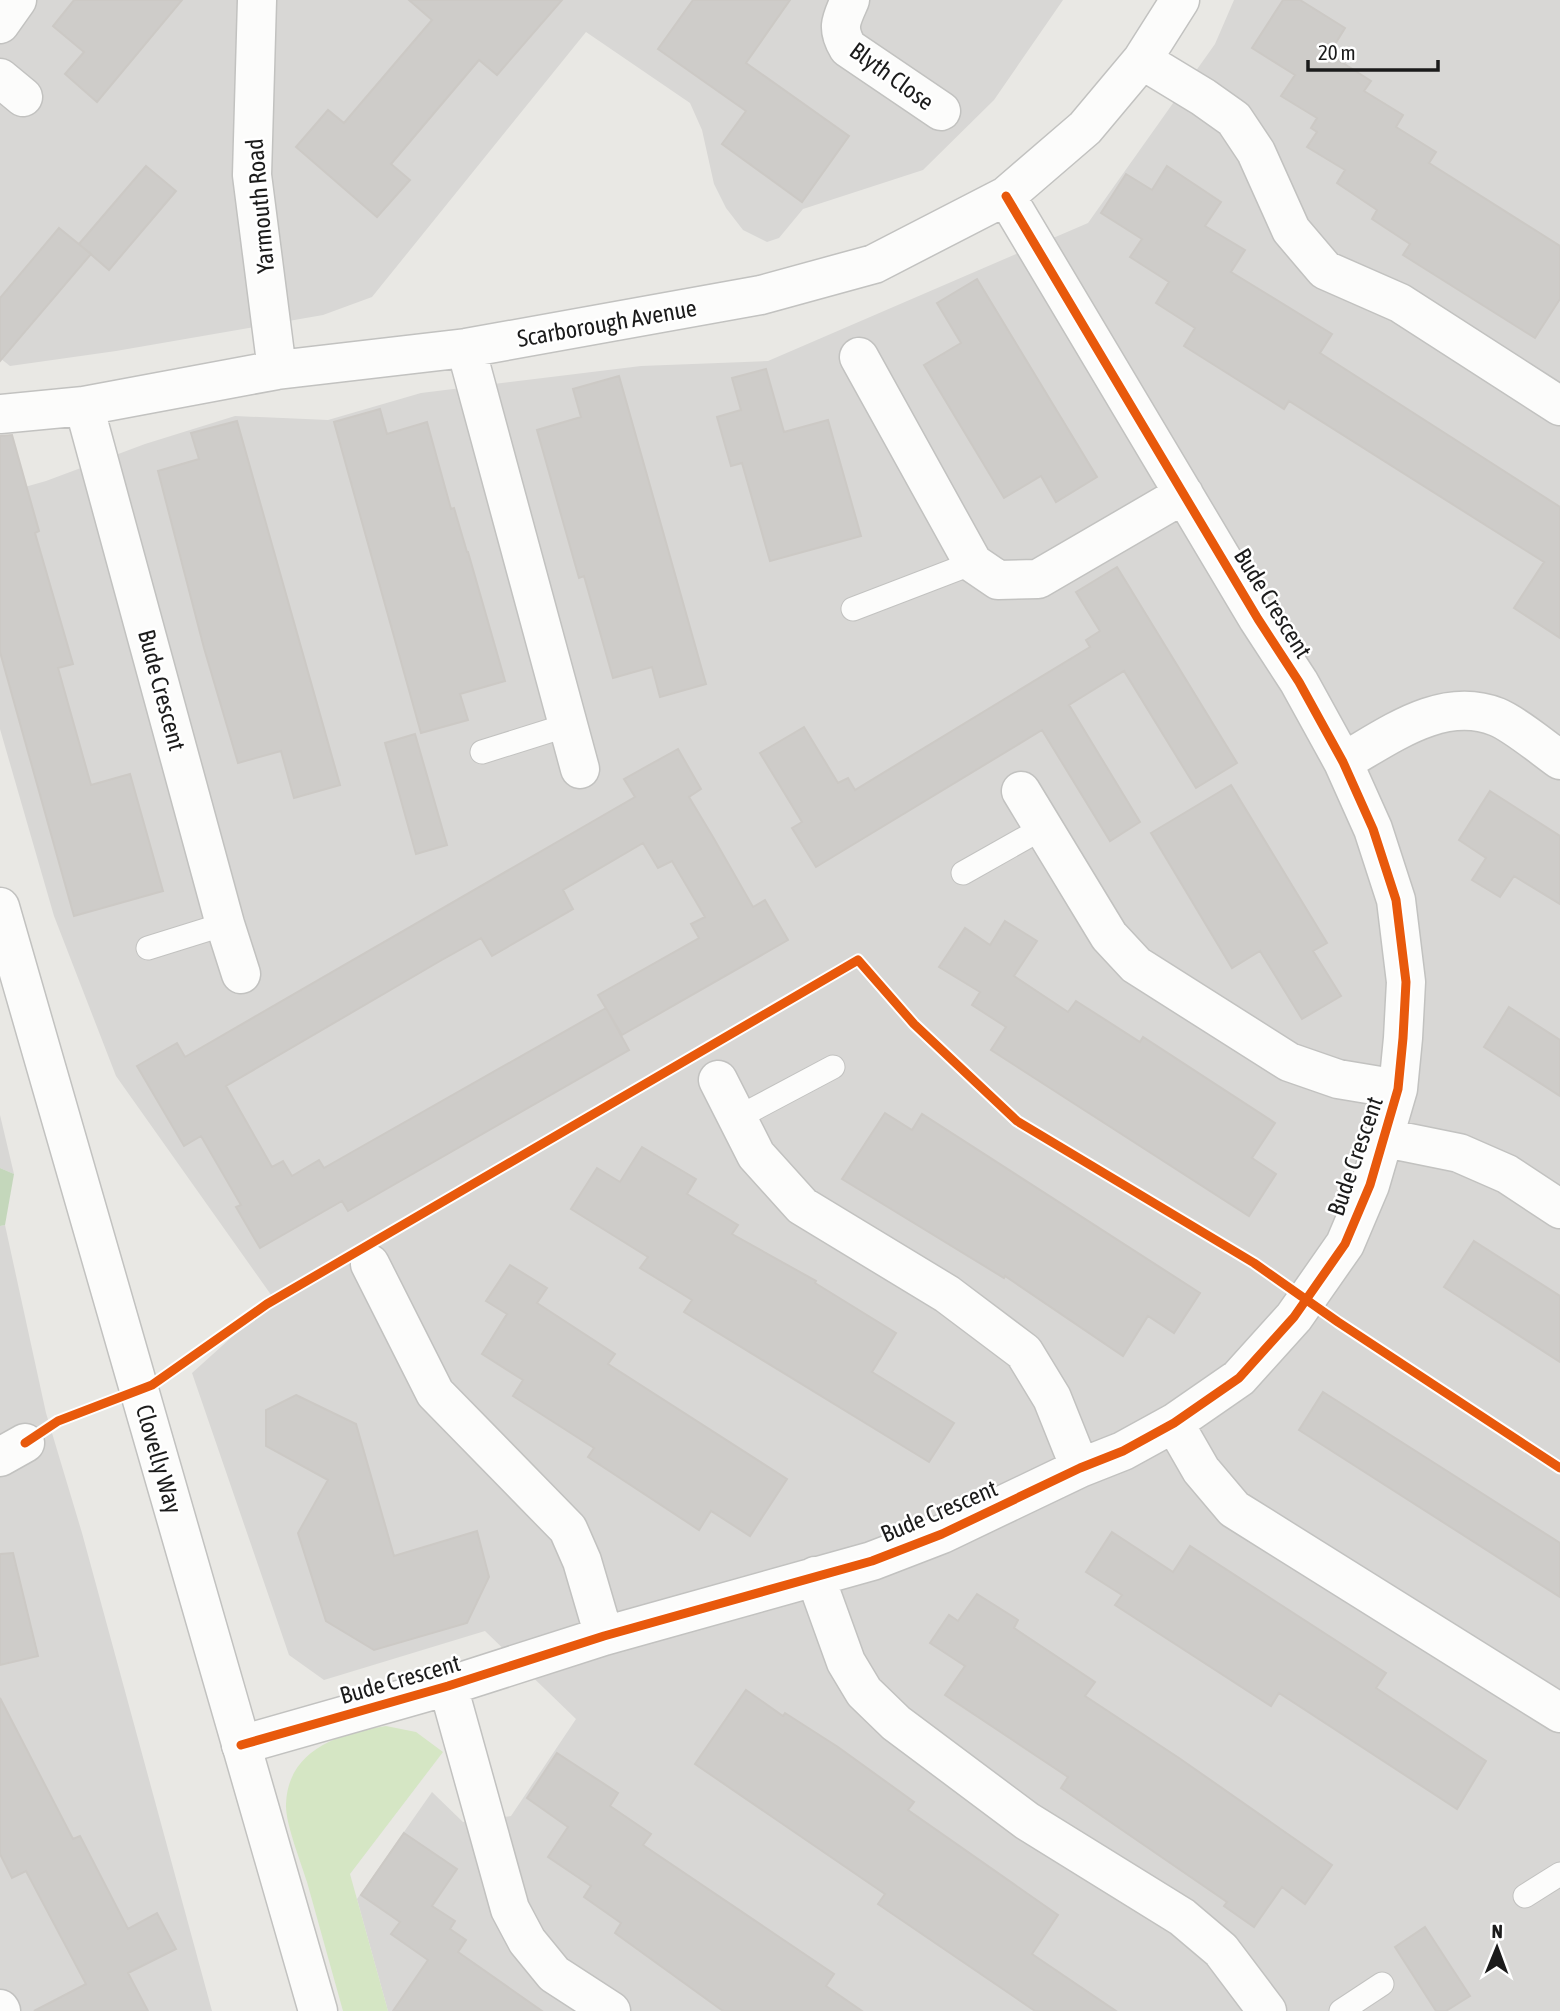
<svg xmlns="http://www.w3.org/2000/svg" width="1560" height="2011" font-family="'Asap Condensed',sans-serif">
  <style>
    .residential { fill: #d8d7d5 }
    .grass { fill: #d5e6c4 }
    .forest { fill: #c4d7bb }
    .building { fill: #ceccc9; stroke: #ccc9c5; stroke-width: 2 }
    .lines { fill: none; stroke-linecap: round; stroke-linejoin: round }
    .service-casing { stroke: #c2c2c0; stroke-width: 25 }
    .minor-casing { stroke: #c2c2c0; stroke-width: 41 }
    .tertiary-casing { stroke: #c2c2c0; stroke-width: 41 }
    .service { stroke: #fcfcfb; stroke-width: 23 }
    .minor { stroke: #fcfcfb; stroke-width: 38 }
    .tertiary { stroke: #fcfcfb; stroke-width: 38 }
    .cycleway-casing { stroke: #fff; stroke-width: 13 }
    .cycleway { stroke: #e8590c; stroke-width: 9 }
    .labels { text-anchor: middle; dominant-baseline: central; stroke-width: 5; stroke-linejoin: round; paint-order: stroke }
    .street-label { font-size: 24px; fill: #1b1b1b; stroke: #fff }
  </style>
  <rect width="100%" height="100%" fill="#e9e8e4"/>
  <path class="residential" d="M 0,0 L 1063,0 L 994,100 L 923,170 L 803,209 L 779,238 L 767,242 L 743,230 L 726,208 L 714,184 L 702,130 L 690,103 L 586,32 L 372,297 L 323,315 L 116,351 L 10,366 L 0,358 Z
    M 1234,0 L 1560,0 L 1560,2011 L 388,2011 L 357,1899 L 432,1792 L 463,1822 L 511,1816 L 576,1719 L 485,1631 L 324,1680 L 289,1655 L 192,1373 L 274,1299 L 116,1076 L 54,916 L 0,729 L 0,494 L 46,481 L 145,444 L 235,416 L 328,420 L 421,393 L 641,366 L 768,361 L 1088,223 L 1215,44 Z
    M 0,1115 L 14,1174 L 0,1168 Z
    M 5,1225 L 46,1413 L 82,1533 L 212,2011 L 0,2011 L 0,1226 Z"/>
  <path class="grass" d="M 386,1726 L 416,1732 L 443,1752 L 350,1874 L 388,2011 L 343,2011 C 331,1968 319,1925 307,1882 C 301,1862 285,1823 286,1804 C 288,1749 340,1733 386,1726 Z"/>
  <path class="forest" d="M 0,1168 L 14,1174 L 5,1225 L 0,1226 Z"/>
  <path class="building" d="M 74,0 L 182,0 L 97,102 L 65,74 L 84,52 L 53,26 Z
    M 409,0 L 562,0 L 497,75 L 479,60 L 391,164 L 410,180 L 377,217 L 296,147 L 328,110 L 344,123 L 432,20 Z
    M 693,0 L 790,0 L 746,63 L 849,136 L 802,202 L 722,144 L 746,111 L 658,49 Z
    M 1283,0 L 1300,0 L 1345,28 L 1329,54 L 1371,81 L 1364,91 L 1403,115 L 1396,127 L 1436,152 L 1429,163 L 1560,246 L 1560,299 L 1535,338 L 1403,255 L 1410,244 L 1372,219 L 1377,210 L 1337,183 L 1345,170 L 1307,147 L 1317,132 L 1311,128 L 1317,118 L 1281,96 L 1295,75 L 1252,48 Z
    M 146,166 L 176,191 L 109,270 L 79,244 Z
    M 1167,166 L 1221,202 L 1205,226 L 1245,250 L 1231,272 L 1332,334 L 1320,353 L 1560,507 L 1560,638 L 1514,608 L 1544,562 L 1289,401 L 1284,409 L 1184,346 L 1195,328 L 1156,303 L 1169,282 L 1130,257 L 1142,239 L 1101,213 L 1126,174 L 1152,190 Z
    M 59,228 L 91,254 L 0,361 L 0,298 Z
    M 977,279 L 1097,477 L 1056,502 L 1041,476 L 1004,498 L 924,365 L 961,343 L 937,303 Z
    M 766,369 L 784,432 L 828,420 L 861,536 L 770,561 L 742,463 L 731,466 L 717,417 L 741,410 L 732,378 Z
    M 619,376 L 706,684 L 660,697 L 652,667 L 613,678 L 584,576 L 579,578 L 537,430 L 581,417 L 573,389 Z
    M 380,409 L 387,434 L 427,422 L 451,509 L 454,508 L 467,552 L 468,552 L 505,681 L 460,694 L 468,720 L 421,733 L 334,422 Z
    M 237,421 L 340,785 L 294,798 L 281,751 L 238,763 L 204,648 L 158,471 L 199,459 L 191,433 Z
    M 12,435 L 39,531 L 35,533 L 73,664 L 58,668 L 91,785 L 130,774 L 163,891 L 74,916 L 0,652 L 0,436 Z
    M 1117,567 L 1237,763 L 1196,788 L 1124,671 L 1069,705 L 1140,822 L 1110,841 L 1042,730 L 816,867 L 792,828 L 802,822 L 760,753 L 804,727 L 838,783 L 848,778 L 855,790 L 1090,647 L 1086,640 L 1100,631 L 1076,592 Z
    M 415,734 L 447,845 L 416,854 L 385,743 Z
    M 678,749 L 701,789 L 689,797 L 713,837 L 753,907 L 765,900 L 788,940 L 622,1035 L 598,995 L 699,938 L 691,924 L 705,917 L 672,861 L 658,868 L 643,843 L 563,890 L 573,909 L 492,956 L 481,938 L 440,961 L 226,1086 L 272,1167 L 283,1161 L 292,1176 L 319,1160 L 324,1168 L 606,1008 L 629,1050 L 348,1211 L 342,1201 L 260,1248 L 236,1207 L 241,1205 L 201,1136 L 184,1146 L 137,1066 L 177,1043 L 185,1057 L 635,797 L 624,779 Z
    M 1231,785 L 1327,943 L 1313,951 L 1341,996 L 1302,1019 L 1260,951 L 1232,968 L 1151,833 Z
    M 1490,791 L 1560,836 L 1560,904 L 1514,876 L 1500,897 L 1472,880 L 1486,858 L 1459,840 Z
    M 1005,921 L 1037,941 L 1014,976 L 1068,1012 L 1076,1001 L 1140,1042 L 1143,1037 L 1275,1123 L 1252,1158 L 1276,1174 L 1249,1216 L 991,1050 L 1006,1027 L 972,1005 L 980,992 L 939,967 L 965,928 L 990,945 Z
    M 1509,1007 L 1560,1040 L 1560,1096 L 1484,1047 Z
    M 885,1113 L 912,1130 L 922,1114 L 1200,1293 L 1174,1333 L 1148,1316 L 1123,1356 L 1005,1276 L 1004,1278 L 842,1179 Z
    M 642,1147 L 696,1179 L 687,1194 L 738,1225 L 732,1234 L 816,1281 L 815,1283 L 896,1333 L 872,1372 L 954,1423 L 929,1462 L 684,1312 L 692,1300 L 640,1268 L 648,1257 L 571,1209 L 597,1168 L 620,1182 Z
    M 1474,1241 L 1560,1296 L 1560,1362 L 1444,1287 Z
    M 510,1265 L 547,1288 L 537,1303 L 615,1354 L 608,1364 L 787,1479 L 750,1536 L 711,1511 L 699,1530 L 588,1457 L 594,1448 L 513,1396 L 523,1380 L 482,1354 L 507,1314 L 486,1301 Z
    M 1323,1392 L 1560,1543 L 1560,1597 L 1299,1430 Z
    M 296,1395 L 356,1424 L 394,1556 L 477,1531 L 489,1577 L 467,1623 L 374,1650 L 326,1621 L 298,1533 L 328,1480 L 266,1446 L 266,1410 Z
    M 1112,1532 L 1173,1572 L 1190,1546 L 1386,1673 L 1376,1688 L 1486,1761 L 1457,1809 L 1279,1693 L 1271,1706 L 1115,1605 L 1122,1595 L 1086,1572 Z
    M 13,1553 L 38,1656 L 0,1665 L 0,1554 Z
    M 977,1594 L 1018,1620 L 1014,1628 L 1095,1682 L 1085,1696 L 1179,1758 L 1332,1865 L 1305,1904 L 1282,1887 L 1254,1927 L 1224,1906 L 1227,1902 L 1061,1788 L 1068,1777 L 945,1695 L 965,1666 L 930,1643 L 949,1615 L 958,1621 Z
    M 746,1690 L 783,1716 L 785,1713 L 838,1747 L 914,1802 L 908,1810 L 1058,1915 L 1032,1954 L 1116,2011 L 1035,2011 L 878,1904 L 885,1894 L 695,1764 Z
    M 0,1698 L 73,1839 L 80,1836 L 128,1929 L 157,1913 L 176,1949 L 128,1973 L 148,2011 L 34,2011 L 86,1984 L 26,1871 L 12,1878 L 0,1854 Z
    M 557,1753 L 618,1793 L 610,1806 L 651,1834 L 643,1845 L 834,1974 L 826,1986 L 862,2011 L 723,2011 L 615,1933 L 621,1923 L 584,1897 L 591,1886 L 548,1857 L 568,1827 L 527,1798 Z
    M 404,1833 L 457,1869 L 432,1906 L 455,1921 L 450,1929 L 466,1940 L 458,1952 L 542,2011 L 393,2011 L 428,1960 L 391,1934 L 400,1922 L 361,1895 Z
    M 1425,1927 L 1470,1996 L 1446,2011 L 1436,2011 L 1395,1947 Z"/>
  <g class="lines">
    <defs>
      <path id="service" d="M 853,609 L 973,563
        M 482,752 L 568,725
        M 963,873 L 1041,829
        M 148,948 L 225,924
        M 737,1118 L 833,1067
        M 1525,1896 L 1560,1874
        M 1341,2011 L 1382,1984"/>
      <path id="minor" d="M 257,0 L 252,175 L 277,370
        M 850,0 C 841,20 836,28 848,48 L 941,111
        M 0,24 L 17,0
        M 1142,60 L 1203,97 L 1234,119 L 1256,152 L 1291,230 L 1325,270 L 1400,303 L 1560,406
        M 0,78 L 23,97
        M 466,348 L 580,769
        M 859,357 L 973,563 L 998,580 L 1038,579 L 1184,494
        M 84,406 L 225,924 L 241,974
        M 0,414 L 84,406 L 277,370 L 466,348 L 761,295 L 874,264 L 1006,196 L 1085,128 L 1142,60 L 1180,0
        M 1343,762 C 1389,736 1442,695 1497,717 C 1516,725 1543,748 1560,760
        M 1021,791 L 1109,936 L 1136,965 L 1289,1062 L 1338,1079 L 1398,1089
        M 718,1080 L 756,1155 L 802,1206 L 947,1294 L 1024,1352 L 1052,1398 L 1080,1468
        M 1385,1138 L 1459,1153 L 1507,1174 L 1560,1209
        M 370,1264 L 435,1393 L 568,1529 L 582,1561 L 604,1636
        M 1174,1423 L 1201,1470 L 1234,1509 L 1560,1713
        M 0,1457 L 25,1443
        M 815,1576 L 846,1662 L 864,1692 L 896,1723 L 1027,1821 L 1182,1917 L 1221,1950 L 1267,2011
        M 448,1686 L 510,1909 L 527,1941 L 554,1974 L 611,2011
        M 241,1745 L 448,1686 L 604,1636 L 872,1561 L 942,1534 L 1080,1468 L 1123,1451 L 1174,1423 L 1239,1378 L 1294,1317 L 1345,1244 L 1370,1185 L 1398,1089 L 1403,1038 L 1406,982 L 1396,900 L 1373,829 L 1343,762 L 1299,682 L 1258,619 L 1006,196
        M 0,2009 L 1,2011"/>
      <path id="tertiary" d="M 0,907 L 318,2011"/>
    </defs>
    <use href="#service" class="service-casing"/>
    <use href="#minor" class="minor-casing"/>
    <use href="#tertiary" class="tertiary-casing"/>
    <use href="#service" class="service"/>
    <use href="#minor" class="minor"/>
    <use href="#tertiary" class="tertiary"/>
    <defs>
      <path id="cycleway" d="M 25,1443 L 58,1421 L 152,1385 L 267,1304 L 858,960 L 914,1024 L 1017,1121 L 1254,1263 L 1338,1322 L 1560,1468
        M 241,1745 L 448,1686 L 604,1636 L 872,1561 L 942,1534 L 1080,1468 L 1123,1451 L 1174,1423 L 1239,1378 L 1294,1317 L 1345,1244 L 1370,1185 L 1398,1089 L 1403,1038 L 1406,982 L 1396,900 L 1373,829 L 1343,762 L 1299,682 L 1258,619 L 1006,196"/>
    </defs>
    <use href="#cycleway" class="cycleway-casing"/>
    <use href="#cycleway" class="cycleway"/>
  </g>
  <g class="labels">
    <g class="street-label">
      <text transform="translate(892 76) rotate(36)">Blyth Close</text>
      <text transform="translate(260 206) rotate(-95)">Yarmouth Road</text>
      <text transform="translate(607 323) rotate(-10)">Scarborough Avenue</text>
      <text transform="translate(1273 603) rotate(58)">Bude Crescent</text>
      <text transform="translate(162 690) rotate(75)">Bude Crescent</text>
      <text transform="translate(1355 1156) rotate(-71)">Bude Crescent</text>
      <text transform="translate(159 1459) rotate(74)">Clovelly Way</text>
      <text transform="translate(939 1511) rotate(-23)">Bude Crescent</text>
      <text transform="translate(400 1679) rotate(-16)">Bude Crescent</text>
    </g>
  </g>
  <g transform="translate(1497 1948) rotate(1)" stroke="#ffffff" stroke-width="5" paint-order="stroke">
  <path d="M0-5L12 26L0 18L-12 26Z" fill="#1b1b1b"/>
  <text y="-10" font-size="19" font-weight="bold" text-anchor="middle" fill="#1b1b1b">N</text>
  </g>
  <path d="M1308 60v10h130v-10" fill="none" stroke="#1b1b1b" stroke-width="3.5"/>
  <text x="1318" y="60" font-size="21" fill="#1b1b1b" stroke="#ffffff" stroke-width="5" paint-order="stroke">20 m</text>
</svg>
